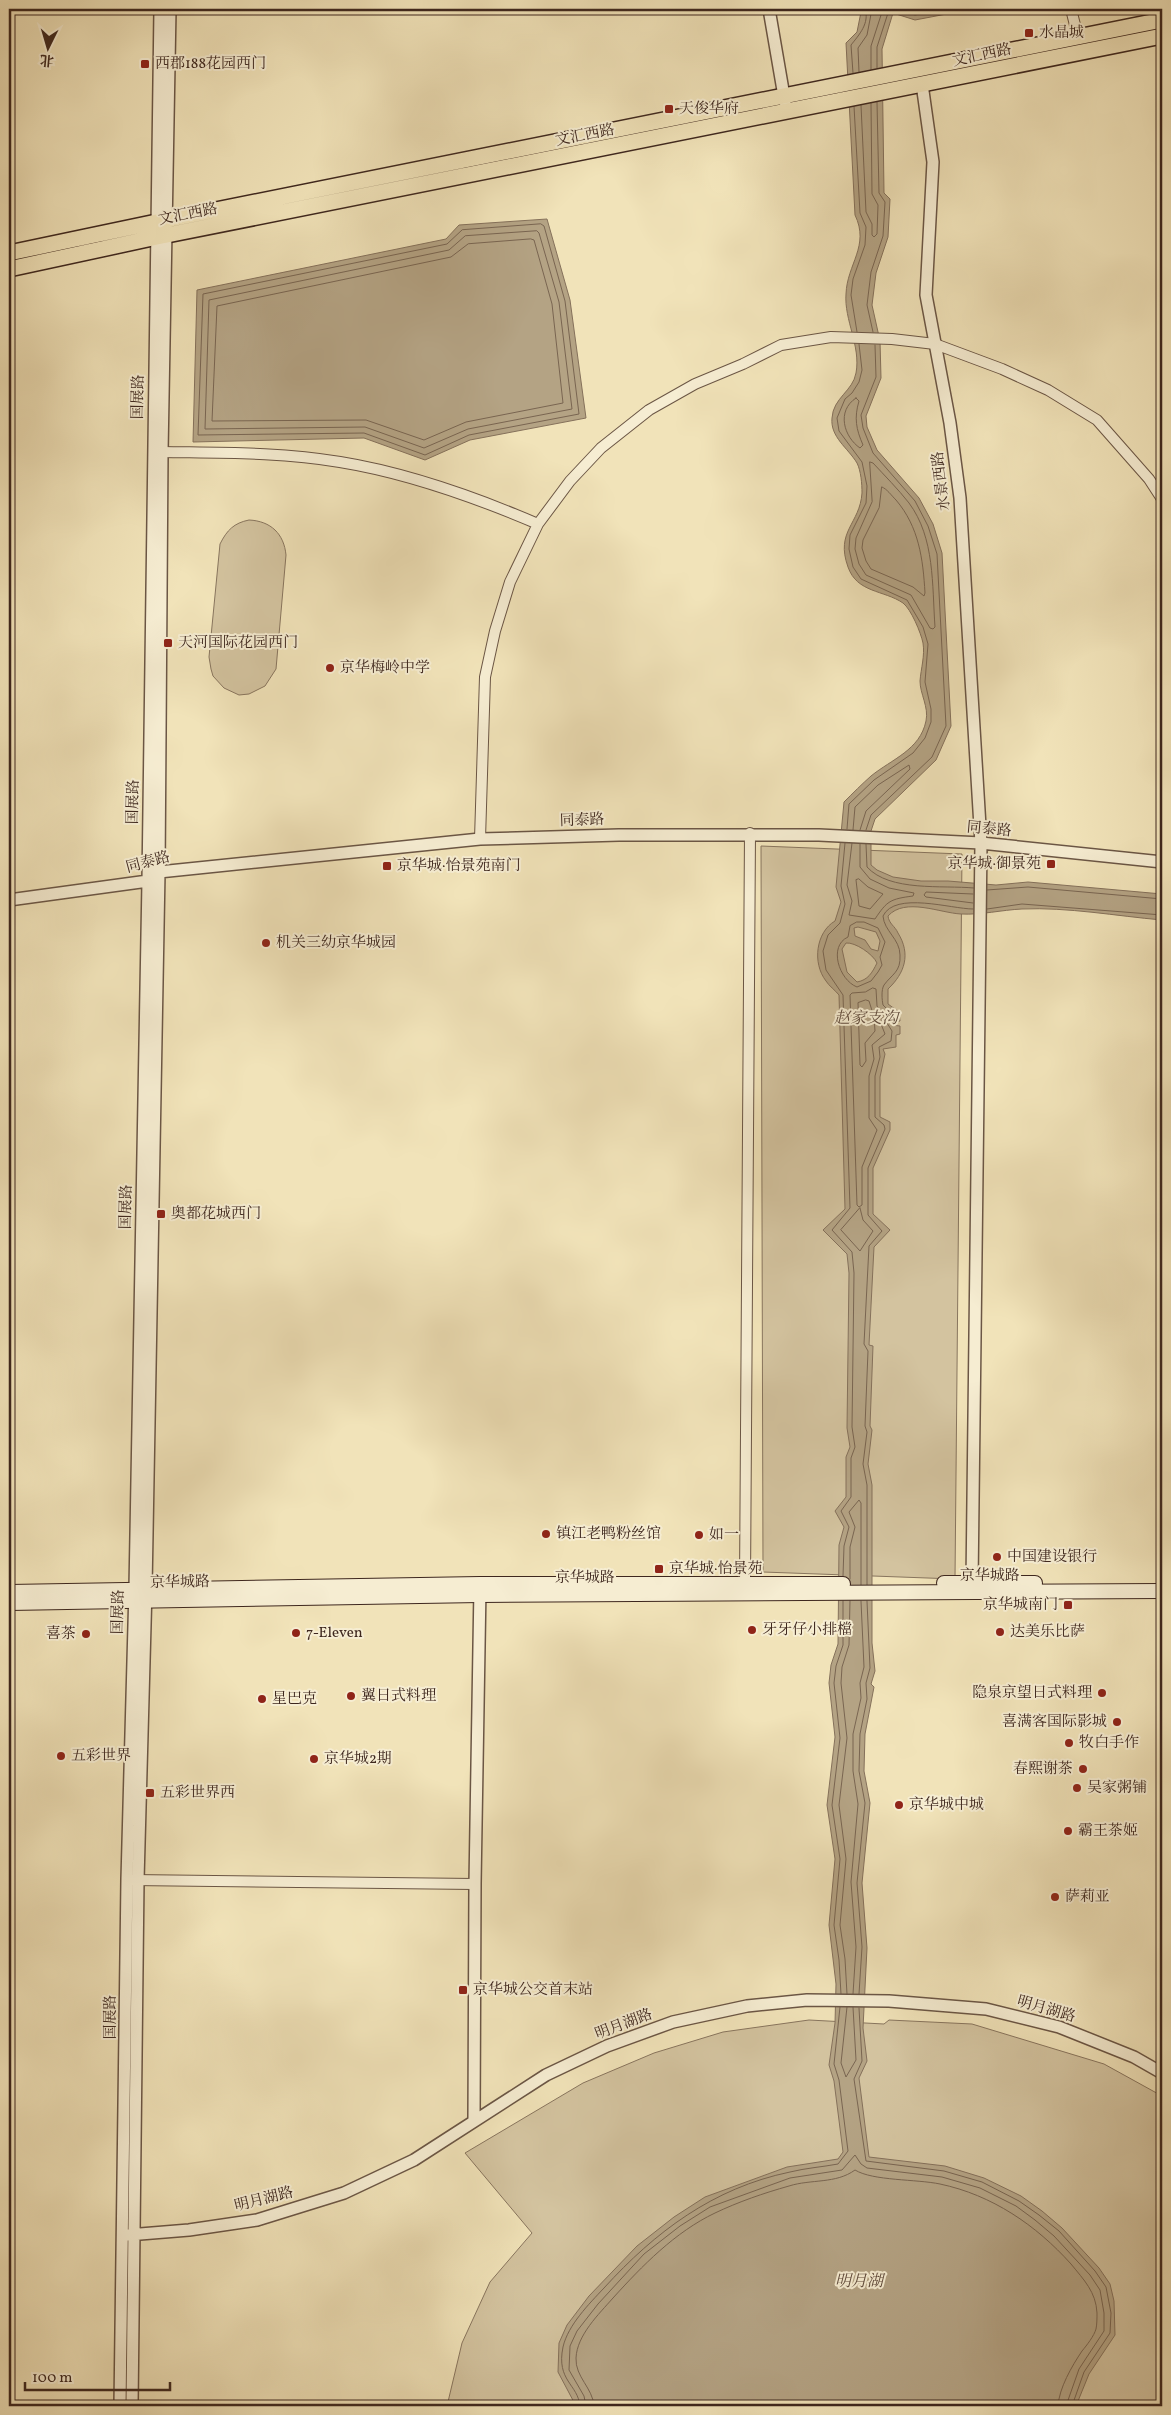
<svg xmlns="http://www.w3.org/2000/svg" width="1171" height="2415" font-family="Vollkorn,'Noto Serif SC',serif">
  <style>
    .green { fill: #d3c39f; stroke: #88755e }
    .water { fill: #b4a384; stroke: #85715b; fill-rule: evenodd }
    .lines { fill: none; stroke-linecap: round; stroke-linejoin: round }
    .shore { stroke: #796551; stroke-width: 1 }
    .minor-casing { stroke: #6b5645; stroke-width: 12 }
    .tertiary-casing { stroke: #6b5645; stroke-width: 14 }
    .secondary-casing { stroke: #3e271e; stroke-width: 16 }
    .primary-casing { stroke: #3e271e; stroke-width: 18 }
    .minor { stroke: #f6edd2; stroke-width: 10 }
    .tertiary { stroke: #f6edd2; stroke-width: 11 }
    .secondary { stroke: #f6edd2; stroke-width: 14 }
    .primary { stroke: #f1e3b9; stroke-width: 15 }
    .poi-dot { fill: #8f2418; stroke: #f6edd2; stroke-width: 2 }
    .labels { text-anchor: middle; dominant-baseline: central; stroke-width: 4; stroke-linejoin: round; paint-order: stroke }
    .poi-label { font-size: 15px; fill: #3e271e; stroke: #f6edd2; text-anchor: start }
    .street-label { font-size: 15px; fill: #3e271e; stroke: #f6edd2 }
    .water-label { font-size: 16px; font-style: italic; fill: #614c3d; stroke: #f6edd2 }
  </style>
  <rect width="100%" height="100%" fill="#f1e3b9"/>
  <filter id="stains"><feTurbulence type="fractalNoise" baseFrequency=".004" numOctaves="4"/><feColorMatrix values="0 0 0 0 .2 0 0 0 0 .09 0 0 0 0 .02 0 0 0 .5 -.17"/></filter>
  <radialGradient id="worn" r=".72"><stop offset=".6" stop-color="#630" stop-opacity="0"/><stop offset="1" stop-color="#630" stop-opacity=".3"/></radialGradient>
  <path class="green" d="M 249,520 C 271,521 284,534 286,555 L 276,669 L 265,686 L 249,694 L 239,695 L 224,688 L 213,676 L 211,669 L 209,657 L 220,544 C 227,530 234,523 249,520 Z
    M 761,846 L 962,854 L 955,1579 L 763,1572 Z
    M 809,2020 L 884,2024 L 889,2020 L 972,2024 L 1104,2064 L 1162,2096 L 1162,2406 L 447,2406 L 462,2343 L 490,2282 L 532,2233 L 465,2153 L 583,2083 L 654,2053 L 723,2032 Z"/>
  <path class="water" d="M 857,9 L 973,9 L 915,20 L 893,13 L 882,49 L 884,193 L 890,199 L 888,237 L 876,273 L 872,305 L 880,341 L 881,378 L 866,416 L 867,427 L 877,450 L 919,498 L 933,524 L 942,553 L 951,726 L 936,760 L 875,819 L 871,831 L 871,865 L 877,870 L 893,877 L 921,881 L 948,881 L 996,885 L 1028,882 L 1162,894 L 1162,920 C 1116,916 1068,907 1022,909 C 1001,910 982,915 961,914 C 940,913 905,897 888,916 C 889,924 895,926 898,933 C 911,954 905,973 888,989 L 888,1004 L 899,1012 L 900,1021 L 893,1022 L 892,1025 L 900,1026 L 900,1034 L 896,1035 L 896,1047 L 883,1049 L 885,1054 L 880,1077 L 880,1117 L 890,1122 L 890,1130 L 873,1168 L 873,1214 L 890,1230 L 874,1247 L 869,1345 L 873,1346 L 870,1426 L 872,1430 L 868,1464 L 872,1485 L 872,1643 L 875,1671 L 871,1684 L 874,1687 L 865,1734 L 864,1771 L 870,1803 L 862,1883 L 867,1948 L 863,2028 L 867,2061 L 859,2078 L 869,2157 L 945,2166 L 984,2178 L 1021,2196 L 1042,2211 L 1062,2228 L 1099,2268 L 1110,2284 L 1114,2301 L 1115,2335 L 1089,2374 L 1076,2406 L 576,2406 L 558,2372 L 559,2343 L 567,2325 L 589,2296 L 637,2246 L 674,2217 L 705,2197 L 787,2167 L 838,2159 L 843,2152 L 834,2081 L 829,2065 L 835,2023 L 836,1984 L 829,1925 L 835,1859 L 827,1805 L 835,1737 L 829,1683 L 831,1665 L 838,1644 L 839,1545 L 844,1527 L 835,1511 L 846,1497 L 846,1457 L 850,1447 L 847,1428 L 849,1273 L 847,1254 L 823,1230 L 845,1209 L 839,995 C 835,990 829,986 826,981 C 812,963 816,932 835,921 L 841,902 L 836,887 L 844,802 C 853,793 862,784 871,776 C 892,759 920,750 926,721 C 929,707 920,694 920,681 C 921,668 925,656 923,643 C 921,633 911,609 903,603 C 884,590 857,593 848,567 C 835,531 860,524 862,493 C 862,484 861,471 857,463 C 848,448 830,437 832,418 C 833,398 853,391 856,373 C 861,346 844,320 846,294 C 847,264 870,246 855,215 L 846,43 L 857,32 L 861,12 ZM 858,927 L 876,932 L 880,941 L 878,951 L 871,949 L 865,940 L 855,936 L 854,928 ZM 846,943 C 855,942 873,954 877,963 C 872,973 868,980 857,982 L 847,972 L 842,949 Z
    M 547,219 L 570,300 L 586,418 L 470,440 L 425,460 L 364,438 L 193,442 L 197,290 L 446,239 L 459,225 Z"/>
  <g class="lines">
    <path class="shore" d="M 895,9 L 915,15 L 946,9
      M 877,68 L 877,47 L 888,13 L 893,9
      M 871,70 L 871,46 L 883,9
      M 859,72 L 858,48 L 867,35 L 872,9
      M 853,73 L 851,45 C 859,35 870,23 865,9
      M 861,105 L 866,212 L 872,224 L 872,235 L 874,237 L 877,234 L 878,205 L 872,194 L 871,103
      M 854,106 L 860,213 L 866,227 L 865,245 L 853,279 L 851,295 L 857,332
      M 541,224 L 544,226 L 565,301 L 579,414 L 469,435 L 425,455 L 364,433 L 198,435 L 203,294 L 447,244 L 462,230 Z
      M 537,231 L 539,233 L 559,302 L 572,409 L 468,429 L 424,448 L 365,427 L 205,429 L 209,300 L 449,250 L 465,236 Z
      M 531,239 L 534,240 L 552,304 L 563,403 L 466,422 L 424,440 L 366,420 L 212,421 L 217,306 L 451,257 L 468,244 Z
      M 873,332 L 867,305 L 871,272 L 883,236 L 885,202 L 879,193 L 877,102
      M 856,398 L 859,401 C 854,418 856,429 863,445 L 860,448 C 844,437 836,411 856,398 Z
      M 870,462 L 873,463 C 885,476 898,489 909,503 C 935,538 932,585 935,627 L 933,629 L 930,628 L 911,595 L 866,575 L 859,564 L 855,549 L 856,538 L 872,502 Z
      M 882,487 C 887,489 891,495 896,500 C 919,527 923,559 925,593 L 924,596 L 913,587 L 871,569 L 866,561 L 862,548 L 863,540 L 879,508 Z
      M 847,829 L 849,804 L 874,780 L 913,753 L 925,738 L 931,722 L 931,709 L 925,682 L 928,644 L 923,627 L 907,600 L 861,579 L 853,567 L 849,549 L 850,535 L 866,503 L 867,486 L 862,462 L 839,431 L 837,418 L 845,399 L 852,393 L 859,382 L 862,370 L 859,344
      M 853,830 L 855,807 L 878,785 L 909,765 L 910,769 L 866,811 L 860,830
      M 866,830 L 871,815 L 932,757 L 946,726 L 937,554 L 928,526 L 915,501 L 873,453 L 863,428 L 861,415 L 876,377 L 875,345
      M 852,843 L 847,885 L 852,901 L 849,915 L 875,919 C 887,901 890,899 913,896 L 914,893 L 889,888 L 870,879 L 860,867 L 860,844
      M 866,844 L 867,867 C 890,892 942,885 974,888
      M 859,879 L 868,887 L 883,894 L 870,909 L 859,906 L 856,880 Z
      M 987,890 L 1028,887 L 1162,899
      M 973,903 L 926,897 L 924,895 L 926,892 L 973,894
      M 987,909 L 1022,904 L 1162,915
      M 857,922 L 864,922 L 878,928 L 885,942 L 880,957 L 882,965 L 878,972 L 871,981 L 857,987 C 839,980 828,946 848,937 L 850,926 Z
      M 873,988 L 876,989 L 877,1006 L 883,1015 L 881,1024 L 885,1034 L 872,1045 L 874,1059 L 869,1076 L 869,1118 L 877,1130 L 862,1167 L 862,1205 L 859,1207 L 857,1205 L 850,995 L 852,993 L 865,992 Z
      M 866,1000 L 869,1001 L 874,1017 L 875,1031 L 865,1043 L 866,1061 L 862,1067 L 860,1065 L 858,1003 Z
      M 860,1208 L 863,1220 L 873,1231 L 860,1251 L 841,1230 Z
      M 843,1576 L 844,1546 L 849,1527 L 841,1511 L 851,1497 L 851,1458 L 855,1447 L 852,1427 L 854,1273 L 852,1252 L 832,1230 L 850,1208 L 843,995 L 826,970 L 823,951 L 828,935 L 840,923 L 845,904 L 841,886 L 845,843
      M 850,1579 L 850,1547 L 855,1527 L 849,1512 L 859,1500 L 861,1503 L 861,1585
      M 867,1585 L 867,1485 L 863,1464 L 867,1432 L 865,1426 L 868,1351 L 864,1344 L 869,1246 L 882,1231 L 868,1215 L 868,1168 L 885,1129 L 884,1125 L 875,1117 L 875,1076 L 880,1057 L 879,1047 L 891,1041 L 892,1031 L 887,1023 L 893,1015 L 883,1005 C 882,1000 881,990 884,985 C 892,974 901,972 900,955 C 900,939 884,931 883,916 C 895,891 951,909 973,909
      M 841,1994 L 839,1960 L 834,1925 L 840,1859 L 832,1805 L 840,1738 L 834,1683 L 836,1666 L 843,1645 L 843,1601
      M 847,1994 L 845,1959 L 840,1925 L 846,1859 L 839,1805 L 847,1738 L 841,1683 L 842,1667 L 849,1645 L 850,1601
      M 853,1994 L 856,1947 L 851,1882 L 858,1804 L 853,1771 L 853,1734 L 861,1698 L 860,1683 L 864,1667 L 861,1601
      M 859,1994 L 862,1947 L 857,1883 L 865,1803 L 859,1771 L 860,1734 L 867,1699 L 866,1683 L 870,1668 L 867,1601
      M 847,2007 L 841,2063 L 846,2077 L 856,2060 L 853,2007
      M 859,2008 L 862,2061 L 854,2079 L 866,2161 L 944,2171 L 982,2182 L 1019,2201 L 1039,2215 L 1059,2231 L 1095,2271 L 1106,2287 L 1111,2313 L 1110,2333 L 1084,2372 L 1072,2406
      M 580,2406 C 578,2384 556,2381 563,2347 C 568,2325 589,2304 604,2288 C 655,2232 713,2188 790,2172 C 806,2168 822,2167 838,2164 L 848,2151 L 839,2080 L 834,2064 L 840,2007
      M 586,2406 L 584,2396 L 569,2370 L 570,2346 L 577,2331 L 598,2304 L 644,2254 L 680,2226 L 710,2207 L 790,2178 L 842,2170 L 855,2155 L 861,2164 L 867,2168 L 942,2177 L 980,2188 L 1016,2206 L 1035,2220 L 1054,2236 L 1090,2275 L 1100,2290 L 1104,2313 L 1104,2331 L 1079,2369 L 1066,2406
      M 594,2406 C 593,2388 575,2377 576,2358 C 577,2335 599,2314 613,2298 C 642,2266 675,2232 715,2213 C 738,2202 764,2193 789,2186 C 811,2179 836,2184 855,2170 C 873,2181 916,2179 940,2184 C 992,2195 1036,2225 1071,2264 C 1084,2280 1096,2292 1097,2313 C 1097,2318 1097,2324 1096,2329 C 1094,2336 1087,2345 1082,2351 C 1072,2366 1059,2388 1058,2406"/>
    <defs>
      <path id="minor" d="M 1071,9 L 1078,37
        M 162,452 C 221,453 281,452 340,462 C 408,473 475,497 538,524
        M 480,839 L 485,677 L 495,631 L 510,582 L 538,524 L 570,481 L 601,448 L 649,410 L 695,384 L 743,364 L 781,345 L 831,337 L 892,339 L 935,344 L 1002,369 L 1048,390 L 1097,420 L 1149,479 L 1162,499
        M 745,1583 L 750,833
        M 131,1880 L 475,1884"/>
      <path id="tertiary" d="M 769,9 L 785,102
        M 922,84 L 933,162 L 926,295 L 950,423 L 960,498 L 981,843 L 972,1583
        M 9,900 L 148,881 L 159,872 L 480,839 L 619,835 L 819,835 L 981,843 L 1162,862
        M 474,2121 L 475,1884 L 480,1587
        M 128,2235 L 189,2230 L 257,2220 L 344,2193 L 414,2160 L 546,2075 L 607,2046 L 673,2022 L 747,2006 L 807,2000 L 889,2001 L 986,2009 L 1059,2027 L 1134,2057 L 1162,2073
        M 120,2406 L 127,1879 L 135,1589 L 148,881 L 160,9
        M 132,2406 L 138,1880 L 146,1588 L 159,872 L 162,452 L 170,9"/>
      <path id="secondary" d="M 944,1583 L 1035,1583
        M 9,1592 L 480,1584 L 843,1584
        M 9,1603 L 480,1595 L 1162,1591"/>
      <path id="primary" d="M 9,253 L 166,220 L 1162,20
        M 9,269 L 157,237 L 1162,36"/>
    </defs>
    <use href="#minor" class="minor-casing"/>
    <use href="#tertiary" class="tertiary-casing"/>
    <use href="#secondary" class="secondary-casing"/>
    <use href="#primary" class="primary-casing"/>
    <use href="#minor" class="minor"/>
    <use href="#tertiary" class="tertiary"/>
    <use href="#secondary" class="secondary"/>
    <use href="#primary" class="primary"/>
  </g>
  <g class="poi-dot">
    <rect x="1024" y="28" width="10" height="10" rx="2.5"/>
    <rect x="140" y="59" width="10" height="10" rx="2.5"/>
    <rect x="664" y="104" width="10" height="10" rx="2.5"/>
    <rect x="163" y="638" width="10" height="10" rx="2.5"/>
    <circle cx="330" cy="668" r="5"/>
    <rect x="1046" y="859" width="10" height="10" rx="2.5"/>
    <rect x="382" y="861" width="10" height="10" rx="2.5"/>
    <circle cx="266" cy="943" r="5"/>
    <rect x="156" y="1209" width="10" height="10" rx="2.5"/>
    <circle cx="546" cy="1534" r="5"/>
    <circle cx="699" cy="1535" r="5"/>
    <circle cx="997" cy="1557" r="5"/>
    <rect x="654" y="1564" width="10" height="10" rx="2.5"/>
    <rect x="1063" y="1600" width="10" height="10" rx="2.5"/>
    <circle cx="752" cy="1630" r="5"/>
    <circle cx="1000" cy="1632" r="5"/>
    <circle cx="296" cy="1633" r="5"/>
    <circle cx="86" cy="1634" r="5"/>
    <circle cx="1102" cy="1693" r="5"/>
    <circle cx="351" cy="1696" r="5"/>
    <circle cx="262" cy="1699" r="5"/>
    <circle cx="1117" cy="1722" r="5"/>
    <circle cx="1069" cy="1743" r="5"/>
    <circle cx="61" cy="1756" r="5"/>
    <circle cx="314" cy="1759" r="5"/>
    <circle cx="1083" cy="1769" r="5"/>
    <circle cx="1077" cy="1788" r="5"/>
    <rect x="145" y="1788" width="10" height="10" rx="2.5"/>
    <circle cx="899" cy="1805" r="5"/>
    <circle cx="1068" cy="1831" r="5"/>
    <circle cx="1055" cy="1897" r="5"/>
    <rect x="458" y="1985" width="10" height="10" rx="2.5"/>
  </g>
  <g class="labels">
    <g class="poi-label">
      <text x="1039" y="33">水晶城</text>
      <text x="155" y="64">西郡188花园西门</text>
      <text x="679" y="109">天俊华府</text>
      <text x="178" y="643">天河国际花园西门</text>
      <text x="340" y="668">京华梅岭中学</text>
      <text x="1041" y="864" text-anchor="end">京华城·御景苑</text>
      <text x="397" y="866">京华城·怡景苑南门</text>
      <text x="276" y="943">机关三幼京华城园</text>
      <text x="171" y="1214">奥都花城西门</text>
      <text x="556" y="1534">镇江老鸭粉丝馆</text>
      <text x="709" y="1535">如一</text>
      <text x="1007" y="1557">中国建设银行</text>
      <text x="669" y="1569">京华城·怡景苑</text>
      <text x="1058" y="1605" text-anchor="end">京华城南门</text>
      <text x="762" y="1630">牙牙仔小排檔</text>
      <text x="1010" y="1632">达美乐比萨</text>
      <text x="306" y="1633">7-Eleven</text>
      <text x="76" y="1634" text-anchor="end">喜茶</text>
      <text x="1092" y="1693" text-anchor="end">隐泉京望日式料理</text>
      <text x="361" y="1696">翼日式料理</text>
      <text x="272" y="1699">星巴克</text>
      <text x="1107" y="1722" text-anchor="end">喜满客国际影城</text>
      <text x="1079" y="1743">牧白手作</text>
      <text x="71" y="1756">五彩世界</text>
      <text x="324" y="1759">京华城2期</text>
      <text x="1073" y="1769" text-anchor="end">春熙谢茶</text>
      <text x="1087" y="1788">吴家粥铺</text>
      <text x="160" y="1793">五彩世界西</text>
      <text x="909" y="1805">京华城中城</text>
      <text x="1078" y="1831">霸王茶姬</text>
      <text x="1065" y="1897">萨莉亚</text>
      <text x="473" y="1990">京华城公交首末站</text>
    </g>
    <g class="street-label">
      <text transform="translate(982 56) rotate(-12)">文汇西路</text>
      <text transform="translate(585 136) rotate(-11)">文汇西路</text>
      <text transform="translate(188 215) rotate(-11)">文汇西路</text>
      <text transform="translate(139 397) rotate(-89)">国展路</text>
      <text transform="translate(942 481) rotate(-97)">水景西路</text>
      <text transform="translate(134 802) rotate(-89)">国展路</text>
      <text transform="translate(582 821) rotate(-2)">同泰路</text>
      <text transform="translate(989 830) rotate(5)">同泰路</text>
      <text transform="translate(148 863) rotate(-15)">同泰路</text>
      <text transform="translate(127 1207) rotate(-89)">国展路</text>
      <text x="990" y="1576">京华城路</text>
      <text x="585" y="1578">京华城路</text>
      <text transform="translate(180 1583) rotate(-1)">京华城路</text>
      <text transform="translate(119 1612) rotate(-89)">国展路</text>
      <text transform="translate(1046 2010) rotate(16)">明月湖路</text>
      <text transform="translate(111 2017) rotate(-90)">国展路</text>
      <text transform="translate(624 2025) rotate(-21)">明月湖路</text>
      <text transform="translate(264 2200) rotate(-14)">明月湖路</text>
    </g>
    <g class="water-label">
      <text x="866" y="1019">赵家支沟</text>
      <text x="859" y="2282">明月湖</text>
    </g>
  </g>
  <rect width="1171" height="2415" fill="none" stroke="#f1e3b9" stroke-width="30"/>
  <rect x="10" y="10" width="1151" height="2395" fill="none" stroke="#3e271e" stroke-width="2.5"/>
  <rect x="15" y="15" width="1141" height="2385" fill="none" stroke="#3e271e"/>
  <g transform="translate(48 48) rotate(185)" stroke="#f6edd2" stroke-width="4" paint-order="stroke">
  <path d="M0-4L9 19L0 12L-9 19Z" fill="#3e271e"/>
  <text y="-8" font-size="14" font-weight="bold" text-anchor="middle" fill="#3e271e">北</text>
  </g>
  <path d="M25 2382v8h145v-8" fill="none" stroke="#3e271e" stroke-width="2.5"/>
  <text x="32" y="2382" font-size="15" fill="#3e271e" stroke="#f6edd2" stroke-width="4" paint-order="stroke">100 m</text>
  <rect width="100%" height="100%" filter="url(#stains)"/>
  <rect width="100%" height="100%" fill="url(#worn)"/>
</svg>
